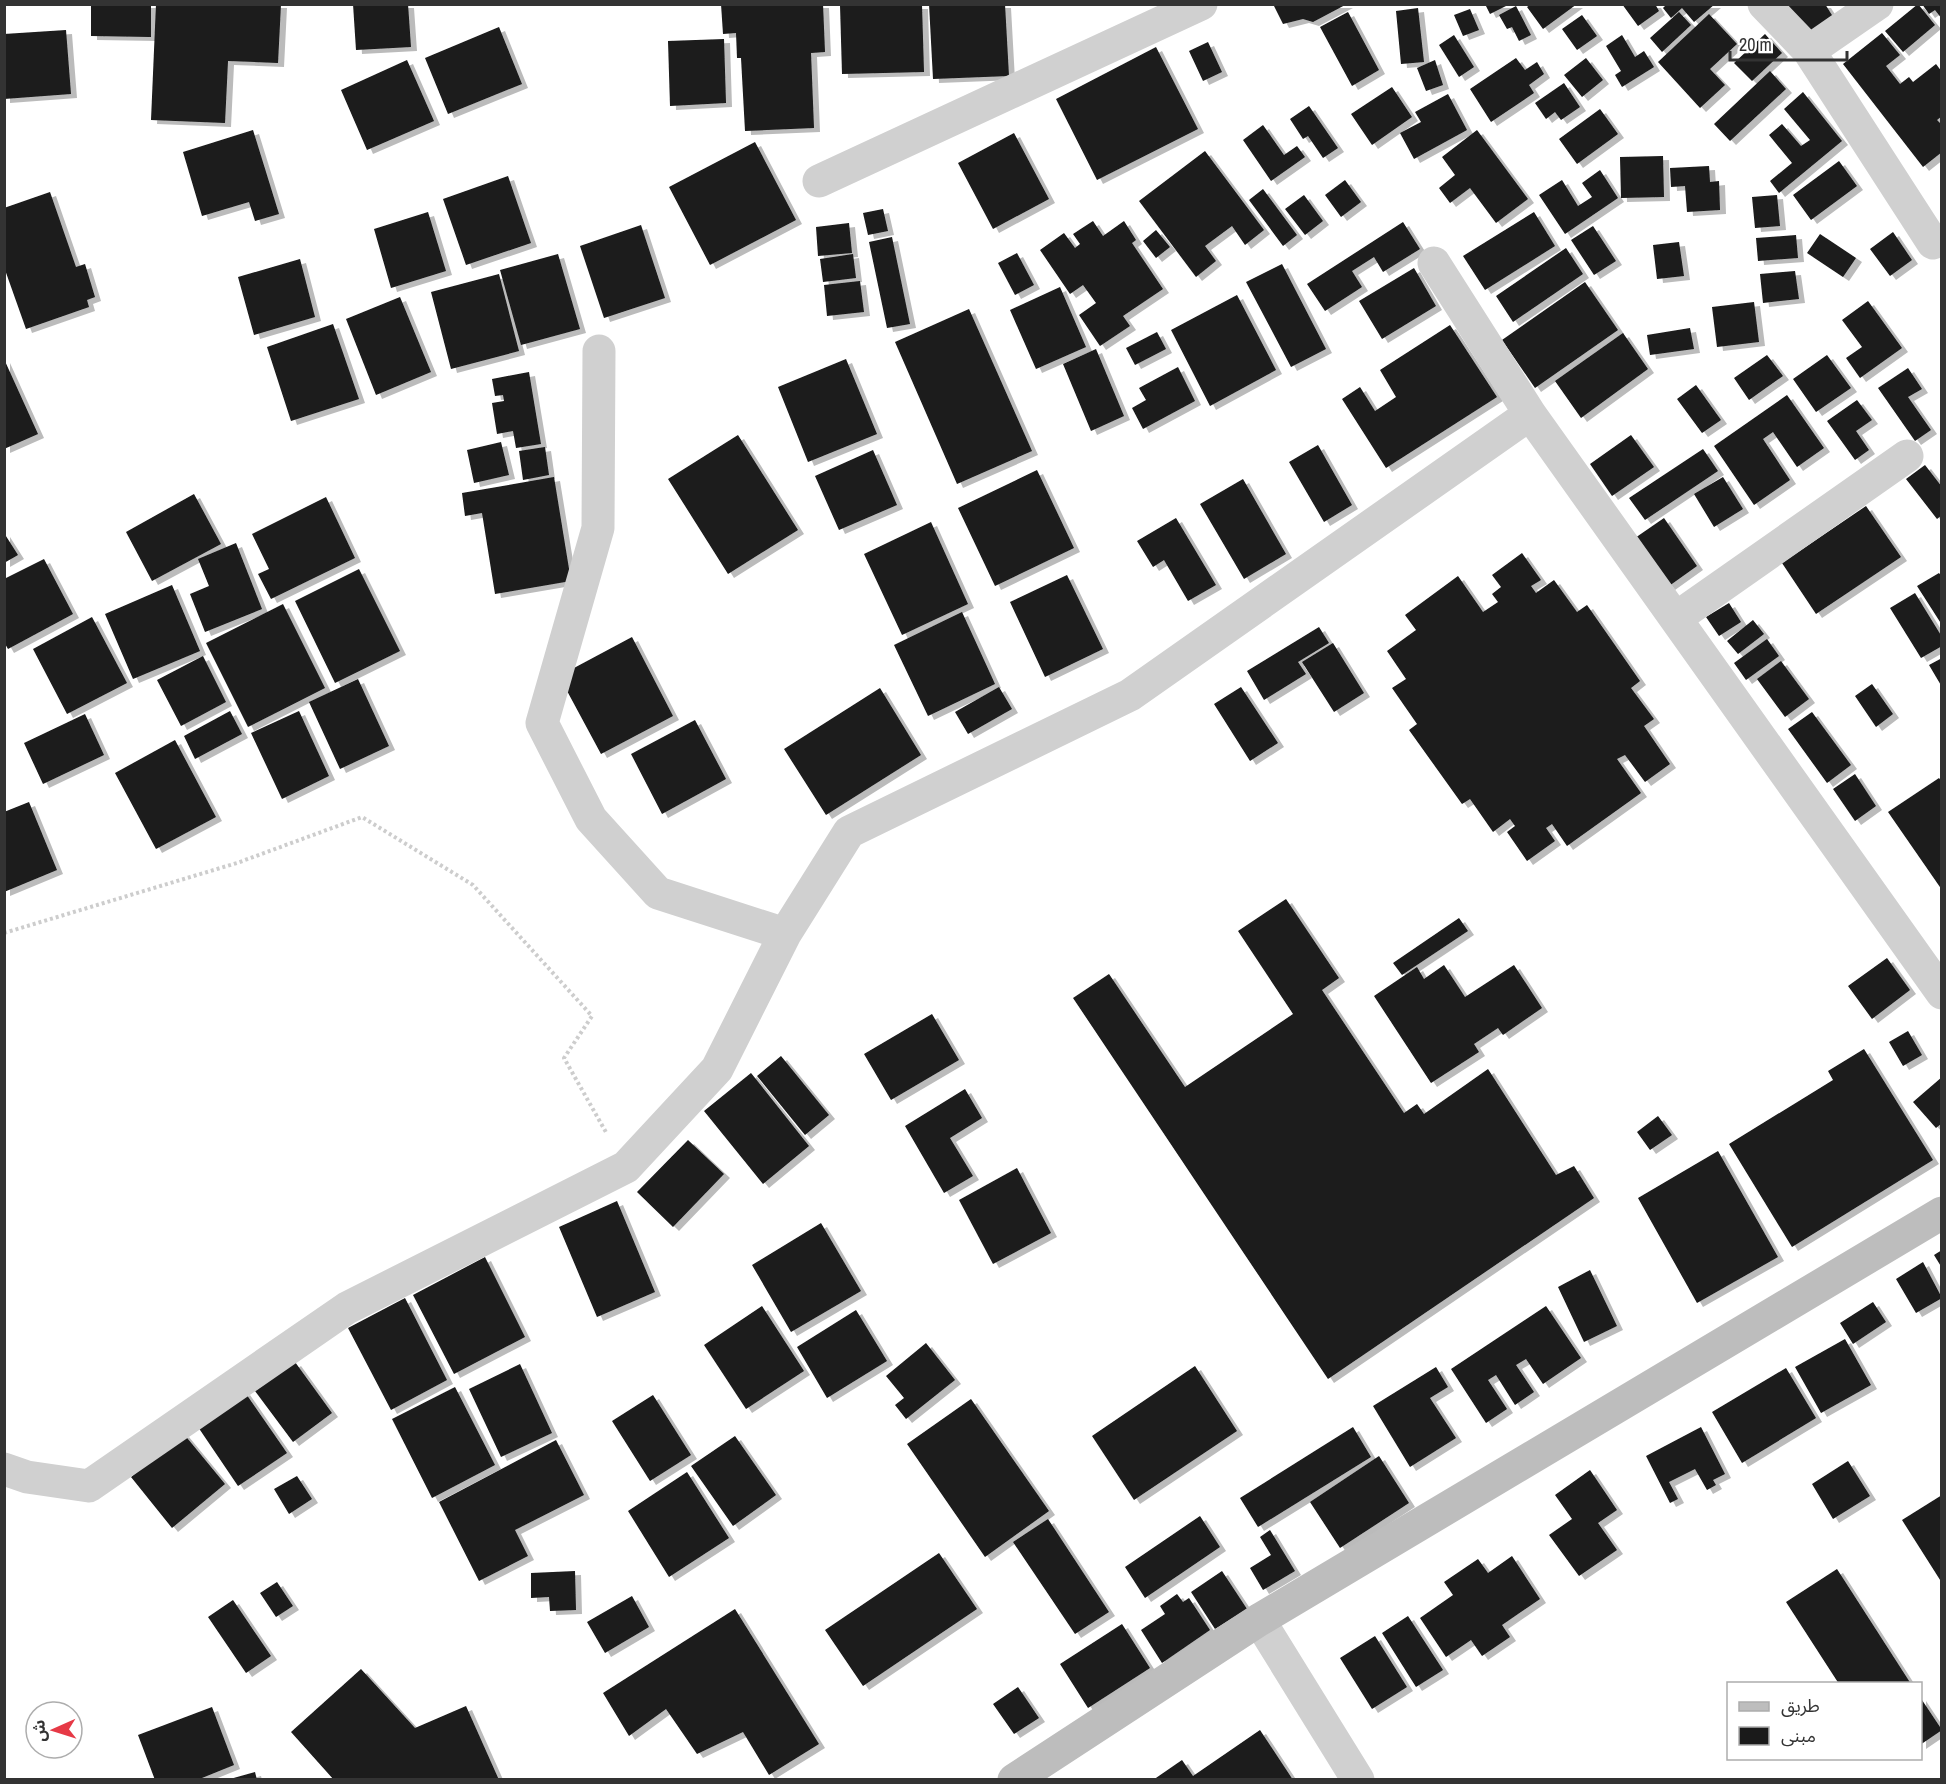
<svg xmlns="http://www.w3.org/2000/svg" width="1946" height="1784" font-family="'Archivo Narrow','Noto Sans Arabic',sans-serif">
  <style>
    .building { fill: #1a1a1a; filter: url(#shadow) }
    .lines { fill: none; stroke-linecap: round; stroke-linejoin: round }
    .path { stroke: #cdcdcd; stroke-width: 4; stroke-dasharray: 3 3; stroke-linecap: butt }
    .minor { stroke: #d0d0d0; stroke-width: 33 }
    .secondary { stroke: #bdbdbd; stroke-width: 33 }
  </style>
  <defs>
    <filter id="shadow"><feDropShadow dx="6" dy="4" stdDeviation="0" flood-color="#0004"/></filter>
  </defs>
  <rect width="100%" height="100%" fill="#fff"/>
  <path class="building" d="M 91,4 L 151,4 L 151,37 L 91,36 Z
    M 156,4 L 281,4 L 278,63 L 228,61 L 225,123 L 151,120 Z
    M 353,4 L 408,4 L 411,47 L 356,50 Z
    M 721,4 L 823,4 L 825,52 L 811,53 L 814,128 L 745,131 L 741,58 L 737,58 L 736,33 L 723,34 Z
    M 929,4 L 1005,4 L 1009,76 L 933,79 Z
    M 1273,4 L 1347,4 L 1313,22 L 1303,19 L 1283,24 Z
    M 1485,4 L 1510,4 L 1490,14 Z
    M 1531,4 L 1577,4 L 1543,29 L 1527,7 Z
    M 1622,4 L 1655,4 L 1659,11 L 1638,26 Z
    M 1667,4 L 1715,4 L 1694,22 L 1682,8 L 1671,18 L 1663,8 Z
    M 1785,4 L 1825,4 L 1835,20 L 1806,38 Z
    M 1918,4 L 1935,25 L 1903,52 L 1885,31 Z
    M 1922,4 L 1942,4 L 1942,19 L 1935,10 L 1929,14 Z
    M 840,5 L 922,5 L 924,72 L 842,74 Z
    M 1516,6 L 1531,35 L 1519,41 L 1512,27 L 1507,29 L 1499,15 Z
    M 1418,8 L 1424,62 L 1401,64 L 1396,11 Z
    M 1470,9 L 1479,30 L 1463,36 L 1454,15 Z
    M 1348,12 L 1379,70 L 1352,86 L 1320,27 Z
    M 1679,12 L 1691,25 L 1662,52 L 1650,38 Z
    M 1709,14 L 1737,44 L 1710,69 L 1725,85 L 1700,108 L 1658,62 Z
    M 1582,15 L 1597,36 L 1577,50 L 1562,29 Z
    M 499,27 L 522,84 L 448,114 L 425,58 Z
    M 66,30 L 71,94 L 4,99 L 4,34 Z
    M 1882,33 L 1900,55 L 1886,66 L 1900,84 L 1909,77 L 1913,82 L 1936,64 L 1942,72 L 1942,116 L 1937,120 L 1942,125 L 1942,152 L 1923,167 L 1843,64 Z
    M 1765,34 L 1782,53 L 1752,81 L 1734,63 Z
    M 1454,35 L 1474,67 L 1459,77 L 1439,45 Z
    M 1622,35 L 1635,57 L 1644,51 L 1654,67 L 1622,87 L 1615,75 L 1621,71 L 1606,46 Z
    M 724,39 L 726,103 L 670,106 L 668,41 Z
    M 1208,42 L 1222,72 L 1203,81 L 1189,51 Z
    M 1156,47 L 1198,129 L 1097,180 L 1056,99 Z
    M 1516,58 L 1525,70 L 1537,62 L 1544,74 L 1529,85 L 1534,93 L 1491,122 L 1470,89 Z
    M 1586,58 L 1603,80 L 1582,97 L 1564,75 Z
    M 407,60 L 434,121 L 367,150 L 341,90 Z
    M 1435,60 L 1443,85 L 1426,91 L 1417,68 Z
    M 1770,71 L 1786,89 L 1730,141 L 1714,124 Z
    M 1564,83 L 1580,107 L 1561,120 L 1555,112 L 1546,119 L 1535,103 Z
    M 1392,87 L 1412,117 L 1372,145 L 1351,114 Z
    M 1803,92 L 1842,141 L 1779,193 L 1770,181 L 1792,163 L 1769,135 L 1782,124 L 1801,146 L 1810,140 L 1784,109 Z
    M 1448,94 L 1467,130 L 1414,159 L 1400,133 L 1421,122 L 1415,112 Z
    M 1309,106 L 1338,148 L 1323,158 L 1308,136 L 1303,139 L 1290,119 Z
    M 1600,109 L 1618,134 L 1577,164 L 1559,139 Z
    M 1263,125 L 1284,155 L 1297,146 L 1305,157 L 1271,181 L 1243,140 Z
    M 253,130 L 279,214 L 255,221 L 249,202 L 202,216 L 183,152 Z
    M 1477,130 L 1528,199 L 1496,223 L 1470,188 L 1450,203 L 1439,188 L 1455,175 L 1442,157 Z
    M 1014,133 L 1049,199 L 993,229 L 958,163 Z
    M 755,142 L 796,220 L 710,265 L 669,187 Z
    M 1205,151 L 1264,230 L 1245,245 L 1232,226 L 1205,246 L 1216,261 L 1196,277 L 1139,201 Z
    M 1663,156 L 1664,197 L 1621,198 L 1620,157 Z
    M 1839,161 L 1857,186 L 1811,220 L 1793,195 Z
    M 1709,166 L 1710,182 L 1719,181 L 1720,210 L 1687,212 L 1685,186 L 1671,187 L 1670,168 Z
    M 1600,170 L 1618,198 L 1565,234 L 1539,195 L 1562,180 L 1578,206 L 1592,197 L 1582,183 Z
    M 508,176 L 531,243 L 466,265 L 443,199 Z
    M 1345,180 L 1361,202 L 1341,217 L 1325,195 Z
    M 1263,189 L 1297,235 L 1283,246 L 1249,200 Z
    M 50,192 L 76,267 L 85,264 L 95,297 L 87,300 L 89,307 L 26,329 L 4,267 L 4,208 Z
    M 1304,195 L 1323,221 L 1305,235 L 1285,209 Z
    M 1777,195 L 1780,226 L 1755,228 L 1752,197 Z
    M 883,209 L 888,231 L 868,235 L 863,213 Z
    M 428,212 L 446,271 L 391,288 L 374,229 Z
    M 1534,212 L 1555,246 L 1485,290 L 1463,256 Z
    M 1093,221 L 1103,236 L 1124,221 L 1136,240 L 1132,243 L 1163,289 L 1123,316 L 1130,326 L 1100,346 L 1079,315 L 1096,303 L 1083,285 L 1070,294 L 1040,250 L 1064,233 L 1075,248 L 1080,244 L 1073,234 Z
    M 1403,222 L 1420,249 L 1383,272 L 1374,257 L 1352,271 L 1362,287 L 1325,311 L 1307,284 Z
    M 849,223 L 852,253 L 818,256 L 816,227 Z
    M 641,225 L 665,298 L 604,318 L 580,246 Z
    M 1593,226 L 1616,261 L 1594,275 L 1571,240 Z
    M 1156,230 L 1170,247 L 1156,258 L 1143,241 Z
    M 1893,232 L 1912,260 L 1890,276 L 1870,249 Z
    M 1820,234 L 1856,258 L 1843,277 L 1807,253 Z
    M 1796,235 L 1798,258 L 1758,261 L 1756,238 Z
    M 892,237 L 910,324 L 887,328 L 869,242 Z
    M 1679,242 L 1684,276 L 1657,279 L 1653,245 Z
    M 1566,248 L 1583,274 L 1513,322 L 1496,296 Z
    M 1017,253 L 1034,285 L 1015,295 L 998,263 Z
    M 558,254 L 580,329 L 521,345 L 500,270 Z
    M 853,254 L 856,278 L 823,282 L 820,259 Z
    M 300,259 L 315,317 L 254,335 L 238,277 Z
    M 1282,264 L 1326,349 L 1291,367 L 1246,282 Z
    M 1414,268 L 1436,306 L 1382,339 L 1359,301 Z
    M 1795,271 L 1799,299 L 1763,303 L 1760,274 Z
    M 499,274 L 519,351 L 451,369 L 431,292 Z
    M 860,281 L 864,312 L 827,316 L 824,285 Z
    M 1585,282 L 1618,330 L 1535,388 L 1502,340 Z
    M 1060,287 L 1086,347 L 1036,369 L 1010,310 Z
    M 1237,295 L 1276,370 L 1210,406 L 1171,330 Z
    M 400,297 L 431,372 L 376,395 L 346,319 Z
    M 1868,301 L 1902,348 L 1860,378 L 1846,358 L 1862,347 L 1842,320 Z
    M 1754,302 L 1759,342 L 1717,347 L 1712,307 Z
    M 969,309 L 1032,451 L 957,484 L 895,342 Z
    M 333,324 L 359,399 L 291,421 L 267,347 Z
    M 1450,325 L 1497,397 L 1386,468 L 1342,399 L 1360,387 L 1375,411 L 1396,397 L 1380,370 Z
    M 1690,328 L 1694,349 L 1650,355 L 1647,335 Z
    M 1157,332 L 1166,349 L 1135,365 L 1126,348 Z
    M 1623,333 L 1648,369 L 1581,418 L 1555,381 Z
    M 1096,349 L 1124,416 L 1091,431 L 1063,364 Z
    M 1767,355 L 1783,376 L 1749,400 L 1734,378 Z
    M 1827,355 L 1851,388 L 1816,412 L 1793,379 Z
    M 4,359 L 38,434 L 4,449 Z
    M 846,359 L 877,434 L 808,462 L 778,387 Z
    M 1178,367 L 1195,401 L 1143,429 L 1132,408 L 1146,400 L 1139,388 Z
    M 1908,368 L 1922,389 L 1908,397 L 1931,430 L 1915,441 L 1878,388 Z
    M 529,372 L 541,444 L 516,448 L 513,431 L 497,434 L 492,403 L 504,401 L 503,395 L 495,396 L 492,379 Z
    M 1696,385 L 1721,420 L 1702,433 L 1677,399 Z
    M 1787,395 L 1824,448 L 1797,467 L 1773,432 L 1763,439 L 1790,480 L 1754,505 L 1714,446 Z
    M 1857,400 L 1872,420 L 1856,431 L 1869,450 L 1855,460 L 1827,421 Z
    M 738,435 L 798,530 L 728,574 L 668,479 Z
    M 1631,435 L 1654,467 L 1612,496 L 1590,464 Z
    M 501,442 L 509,475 L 474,483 L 467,450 Z
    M 1318,445 L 1352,505 L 1324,522 L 1289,462 Z
    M 545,447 L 549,475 L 523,480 L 519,451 Z
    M 1703,449 L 1718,471 L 1645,520 L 1629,498 Z
    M 873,450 L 897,505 L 839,530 L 815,476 Z
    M 1925,465 L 1942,487 L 1942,515 L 1937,519 L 1906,479 Z
    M 1037,470 L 1074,548 L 995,586 L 958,508 Z
    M 554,477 L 571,581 L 495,594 L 482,513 L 465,516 L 462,493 Z
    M 1723,477 L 1743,509 L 1714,527 L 1694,494 Z
    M 1243,479 L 1286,554 L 1244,579 L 1200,504 Z
    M 194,494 L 221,544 L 152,581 L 126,532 Z
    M 326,497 L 355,558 L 271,599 L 258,574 L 269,569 L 252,534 Z
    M 1866,506 L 1901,557 L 1816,614 L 1782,563 Z
    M 1176,518 L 1216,585 L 1188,601 L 1164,560 L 1153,567 L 1137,541 Z
    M 1664,518 L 1697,566 L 1669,586 L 1635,538 Z
    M 931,522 L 968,604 L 902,635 L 864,554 Z
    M 4,533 L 18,555 L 4,563 Z
    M 236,543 L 262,609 L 205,632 L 190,594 L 209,586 L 198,559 Z
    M 1522,553 L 1541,580 L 1531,586 L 1536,593 L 1554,580 L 1577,612 L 1587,605 L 1640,681 L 1631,688 L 1654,719 L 1644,726 L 1670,764 L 1645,782 L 1625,755 L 1617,759 L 1641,793 L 1567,846 L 1552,824 L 1546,828 L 1555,841 L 1527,861 L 1507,832 L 1515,826 L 1510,819 L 1493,832 L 1470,799 L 1462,804 L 1409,730 L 1417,724 L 1392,688 L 1406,679 L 1387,651 L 1416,630 L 1405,615 L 1458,576 L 1483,612 L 1498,602 L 1492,594 L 1501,587 L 1492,575 Z
    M 44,559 L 73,614 L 8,649 L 4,642 L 4,579 Z
    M 359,569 L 400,651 L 335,683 L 295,601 Z
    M 1939,573 L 1942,577 L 1942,625 L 1917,586 Z
    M 1067,575 L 1103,649 L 1045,677 L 1010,602 Z
    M 172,585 L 200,651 L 133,679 L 105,614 Z
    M 1915,593 L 1942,637 L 1942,646 L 1921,658 L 1890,608 Z
    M 1729,603 L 1741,622 L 1719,636 L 1706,617 Z
    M 283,604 L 325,688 L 248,727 L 206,643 Z
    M 962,612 L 995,684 L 928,716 L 894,645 Z
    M 92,617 L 127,683 L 67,714 L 33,649 Z
    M 1753,620 L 1764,634 L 1738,654 L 1727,641 Z
    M 1319,627 L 1329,643 L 1298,662 L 1306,674 L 1264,700 L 1247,671 Z
    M 632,637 L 673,716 L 601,754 L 559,676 Z
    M 1767,639 L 1779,656 L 1746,680 L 1734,663 Z
    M 1333,643 L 1364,693 L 1334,712 L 1302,662 Z
    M 203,656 L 226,702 L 181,726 L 157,680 Z
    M 1942,658 L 1942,687 L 1929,665 Z
    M 1781,661 L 1809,699 L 1785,717 L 1757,679 Z
    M 358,679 L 389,746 L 340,769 L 309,702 Z
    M 1872,684 L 1893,714 L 1876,727 L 1855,696 Z
    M 999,687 L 1012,709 L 968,734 L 955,712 Z
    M 1241,687 L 1278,743 L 1250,761 L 1214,704 Z
    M 880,688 L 921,755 L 826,815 L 784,749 Z
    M 230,711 L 242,734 L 195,759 L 184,736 Z
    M 299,711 L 329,776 L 282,799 L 251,733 Z
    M 1812,712 L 1851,765 L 1827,783 L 1788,729 Z
    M 85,714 L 104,755 L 43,784 L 24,743 Z
    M 695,720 L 726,779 L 662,814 L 631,754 Z
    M 175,740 L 216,817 L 156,849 L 115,773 Z
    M 1855,774 L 1876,806 L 1855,821 L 1833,789 Z
    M 1939,778 L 1942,782 L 1942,890 L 1888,812 Z
    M 29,802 L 57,870 L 4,892 L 4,812 Z
    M 1286,899 L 1339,978 L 1322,990 L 1404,1113 L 1417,1104 L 1424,1114 L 1488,1069 L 1556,1175 L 1574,1166 L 1594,1198 L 1328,1379 L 1073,998 L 1109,974 L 1185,1087 L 1293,1014 L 1238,931 Z
    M 1459,918 L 1468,931 L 1402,975 L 1393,963 Z
    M 1887,958 L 1910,990 L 1872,1019 L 1848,986 Z
    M 1444,965 L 1465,997 L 1514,965 L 1542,1008 L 1503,1035 L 1498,1028 L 1474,1044 L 1479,1052 L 1431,1083 L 1374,996 L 1417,967 L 1424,979 Z
    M 932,1014 L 959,1060 L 891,1100 L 864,1054 Z
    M 1908,1031 L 1922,1055 L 1903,1066 L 1889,1042 Z
    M 1864,1049 L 1933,1160 L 1792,1247 L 1729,1144 L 1833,1080 L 1828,1071 Z
    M 781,1056 L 829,1115 L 805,1135 L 757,1076 Z
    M 751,1073 L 809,1146 L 763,1184 L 704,1111 Z
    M 1942,1077 L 1942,1123 L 1936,1128 L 1913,1102 Z
    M 965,1089 L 982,1118 L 950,1138 L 973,1176 L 944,1193 L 905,1126 Z
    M 1658,1116 L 1672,1135 L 1650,1150 L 1637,1132 Z
    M 688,1140 L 724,1174 L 673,1227 L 637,1192 Z
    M 1718,1151 L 1778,1257 L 1697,1303 L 1638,1198 Z
    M 1017,1168 L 1051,1233 L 993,1264 L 959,1200 Z
    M 617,1201 L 655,1292 L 597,1317 L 559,1227 Z
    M 821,1223 L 861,1291 L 791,1332 L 752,1265 Z
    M 1942,1250 L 1942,1268 L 1934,1255 Z
    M 485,1257 L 525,1337 L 454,1374 L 413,1295 Z
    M 1923,1262 L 1942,1298 L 1916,1313 L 1896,1279 Z
    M 1590,1270 L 1617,1326 L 1584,1342 L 1558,1287 Z
    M 405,1298 L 447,1380 L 391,1410 L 348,1328 Z
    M 1873,1302 L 1886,1322 L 1853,1344 L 1840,1323 Z
    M 762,1306 L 804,1371 L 746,1409 L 704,1345 Z
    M 1546,1306 L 1581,1358 L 1543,1384 L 1526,1359 L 1516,1365 L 1534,1392 L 1515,1405 L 1496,1375 L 1488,1380 L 1507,1409 L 1486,1423 L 1451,1369 Z
    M 856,1310 L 887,1361 L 827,1398 L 797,1347 Z
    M 1845,1339 L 1871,1385 L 1821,1413 L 1795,1367 Z
    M 926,1343 L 955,1380 L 906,1419 L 895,1405 L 904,1398 L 886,1376 Z
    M 295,1362 L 332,1413 L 293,1442 L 255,1391 Z
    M 520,1364 L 552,1433 L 501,1457 L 469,1389 Z
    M 1195,1366 L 1237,1431 L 1134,1500 L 1092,1436 Z
    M 1436,1367 L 1448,1387 L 1430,1398 L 1456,1438 L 1410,1467 L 1373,1406 Z
    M 1786,1368 L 1816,1418 L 1742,1463 L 1712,1412 Z
    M 455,1387 L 495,1465 L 432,1498 L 392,1419 Z
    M 244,1391 L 287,1453 L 238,1486 L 196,1424 Z
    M 653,1395 L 691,1455 L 650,1481 L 612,1421 Z
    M 971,1399 L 1049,1511 L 985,1557 L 907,1444 Z
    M 1353,1427 L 1371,1457 L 1258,1527 L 1240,1498 Z
    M 1701,1427 L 1725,1474 L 1713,1480 L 1716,1485 L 1707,1490 L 1695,1469 L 1669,1482 L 1678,1499 L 1670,1503 L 1646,1456 Z
    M 183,1433 L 225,1484 L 172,1528 L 131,1477 Z
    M 735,1436 L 776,1495 L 733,1526 L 691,1466 Z
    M 556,1440 L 584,1495 L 515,1530 L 528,1556 L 479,1581 L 439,1502 Z
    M 1379,1456 L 1409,1503 L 1340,1548 L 1310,1502 Z
    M 1848,1461 L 1870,1496 L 1833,1519 L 1812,1484 Z
    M 1590,1470 L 1617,1510 L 1598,1523 L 1617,1550 L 1579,1576 L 1549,1535 L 1572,1519 L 1555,1495 Z
    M 687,1472 L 729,1538 L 669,1577 L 628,1511 Z
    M 297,1476 L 312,1499 L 289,1514 L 274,1489 Z
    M 1942,1495 L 1942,1583 L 1902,1520 Z
    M 1200,1516 L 1220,1547 L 1145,1598 L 1125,1567 Z
    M 1048,1519 L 1109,1612 L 1075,1634 L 1013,1542 Z
    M 1270,1530 L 1295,1571 L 1263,1590 L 1250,1568 L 1271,1555 L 1260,1537 Z
    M 939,1553 L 977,1609 L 863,1686 L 825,1630 Z
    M 1512,1556 L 1540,1599 L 1502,1625 L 1510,1637 L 1482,1656 L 1471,1640 L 1446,1657 L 1420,1618 L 1453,1595 L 1444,1582 L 1478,1559 L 1488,1573 Z
    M 1837,1569 L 1911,1684 L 1839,1684 L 1786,1602 Z
    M 575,1571 L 576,1610 L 550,1611 L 549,1597 L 531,1598 L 531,1573 Z
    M 1222,1571 L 1247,1609 L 1215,1629 L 1191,1592 Z
    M 277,1582 L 293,1606 L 276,1617 L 260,1593 Z
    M 1177,1594 L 1183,1602 L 1189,1598 L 1210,1630 L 1162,1663 L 1141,1630 L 1165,1614 L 1160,1606 Z
    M 632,1596 L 649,1627 L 605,1653 L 587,1622 Z
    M 233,1600 L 271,1656 L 246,1673 L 208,1617 Z
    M 735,1609 L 819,1744 L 769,1775 L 743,1732 L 697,1754 L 666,1709 L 629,1736 L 603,1693 Z
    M 1408,1616 L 1443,1670 L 1416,1687 L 1382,1633 Z
    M 1122,1624 L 1150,1668 L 1088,1708 L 1060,1664 Z
    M 1375,1636 L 1407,1687 L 1372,1709 L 1340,1658 Z
    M 361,1669 L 415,1728 L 466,1706 L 499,1780 L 334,1780 L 291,1732 Z
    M 1018,1687 L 1039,1718 L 1014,1734 L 993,1704 Z
    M 1920,1697 L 1942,1730 L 1920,1745 Z
    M 212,1707 L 234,1765 L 197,1780 L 155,1780 L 138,1735 Z
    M 1260,1730 L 1293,1780 L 1153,1780 L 1182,1760 L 1193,1776 Z
    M 255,1772 L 257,1780 L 230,1780 L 230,1779 Z"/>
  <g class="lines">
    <path class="path" d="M 4,933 L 237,863 L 362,817 L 473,885 L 592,1016 L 564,1058 L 607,1134"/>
    <path class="minor" d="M 1764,4 L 1809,51 L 1933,243
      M 1809,51 L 1877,4
      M 819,181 L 1201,4
      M 1434,263 L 1530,414 L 1942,993
      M 599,351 L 598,528 L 542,723 L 591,819 L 658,893 L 785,934
      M 1676,618 L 1907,456
      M 4,1469 L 27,1477 L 89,1486 L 347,1308 L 626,1167 L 717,1069 L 785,934 L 849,832 L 1130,695 L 1530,414
      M 1259,1620 L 1358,1780"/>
    <path class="secondary" d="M 1014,1780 L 1259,1620 L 1942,1213"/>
  </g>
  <rect width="1946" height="1784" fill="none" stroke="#333333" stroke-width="12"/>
  <rect x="1727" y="1682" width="195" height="78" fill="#ffffff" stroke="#adadad" stroke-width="1.5"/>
  <rect x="1739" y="1702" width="30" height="9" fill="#bdbdbd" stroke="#adadad" stroke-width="1.5"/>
  <text x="1781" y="1712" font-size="18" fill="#333333">طريق</text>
  <rect x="1739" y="1727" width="30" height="18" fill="#1a1a1a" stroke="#adadad" stroke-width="1.5"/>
  <text x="1781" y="1742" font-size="18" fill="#333333">مبنى</text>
  <g transform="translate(54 1730) rotate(267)"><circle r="28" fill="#ffffff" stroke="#adadad" stroke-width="1.5"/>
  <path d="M0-4.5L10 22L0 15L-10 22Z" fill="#e63946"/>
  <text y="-9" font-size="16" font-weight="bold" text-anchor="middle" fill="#333333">ش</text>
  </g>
  <path d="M1730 51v9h117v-9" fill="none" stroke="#333333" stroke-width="3"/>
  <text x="1739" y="51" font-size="18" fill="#333333" stroke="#ffffff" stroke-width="4.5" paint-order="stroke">20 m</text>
</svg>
